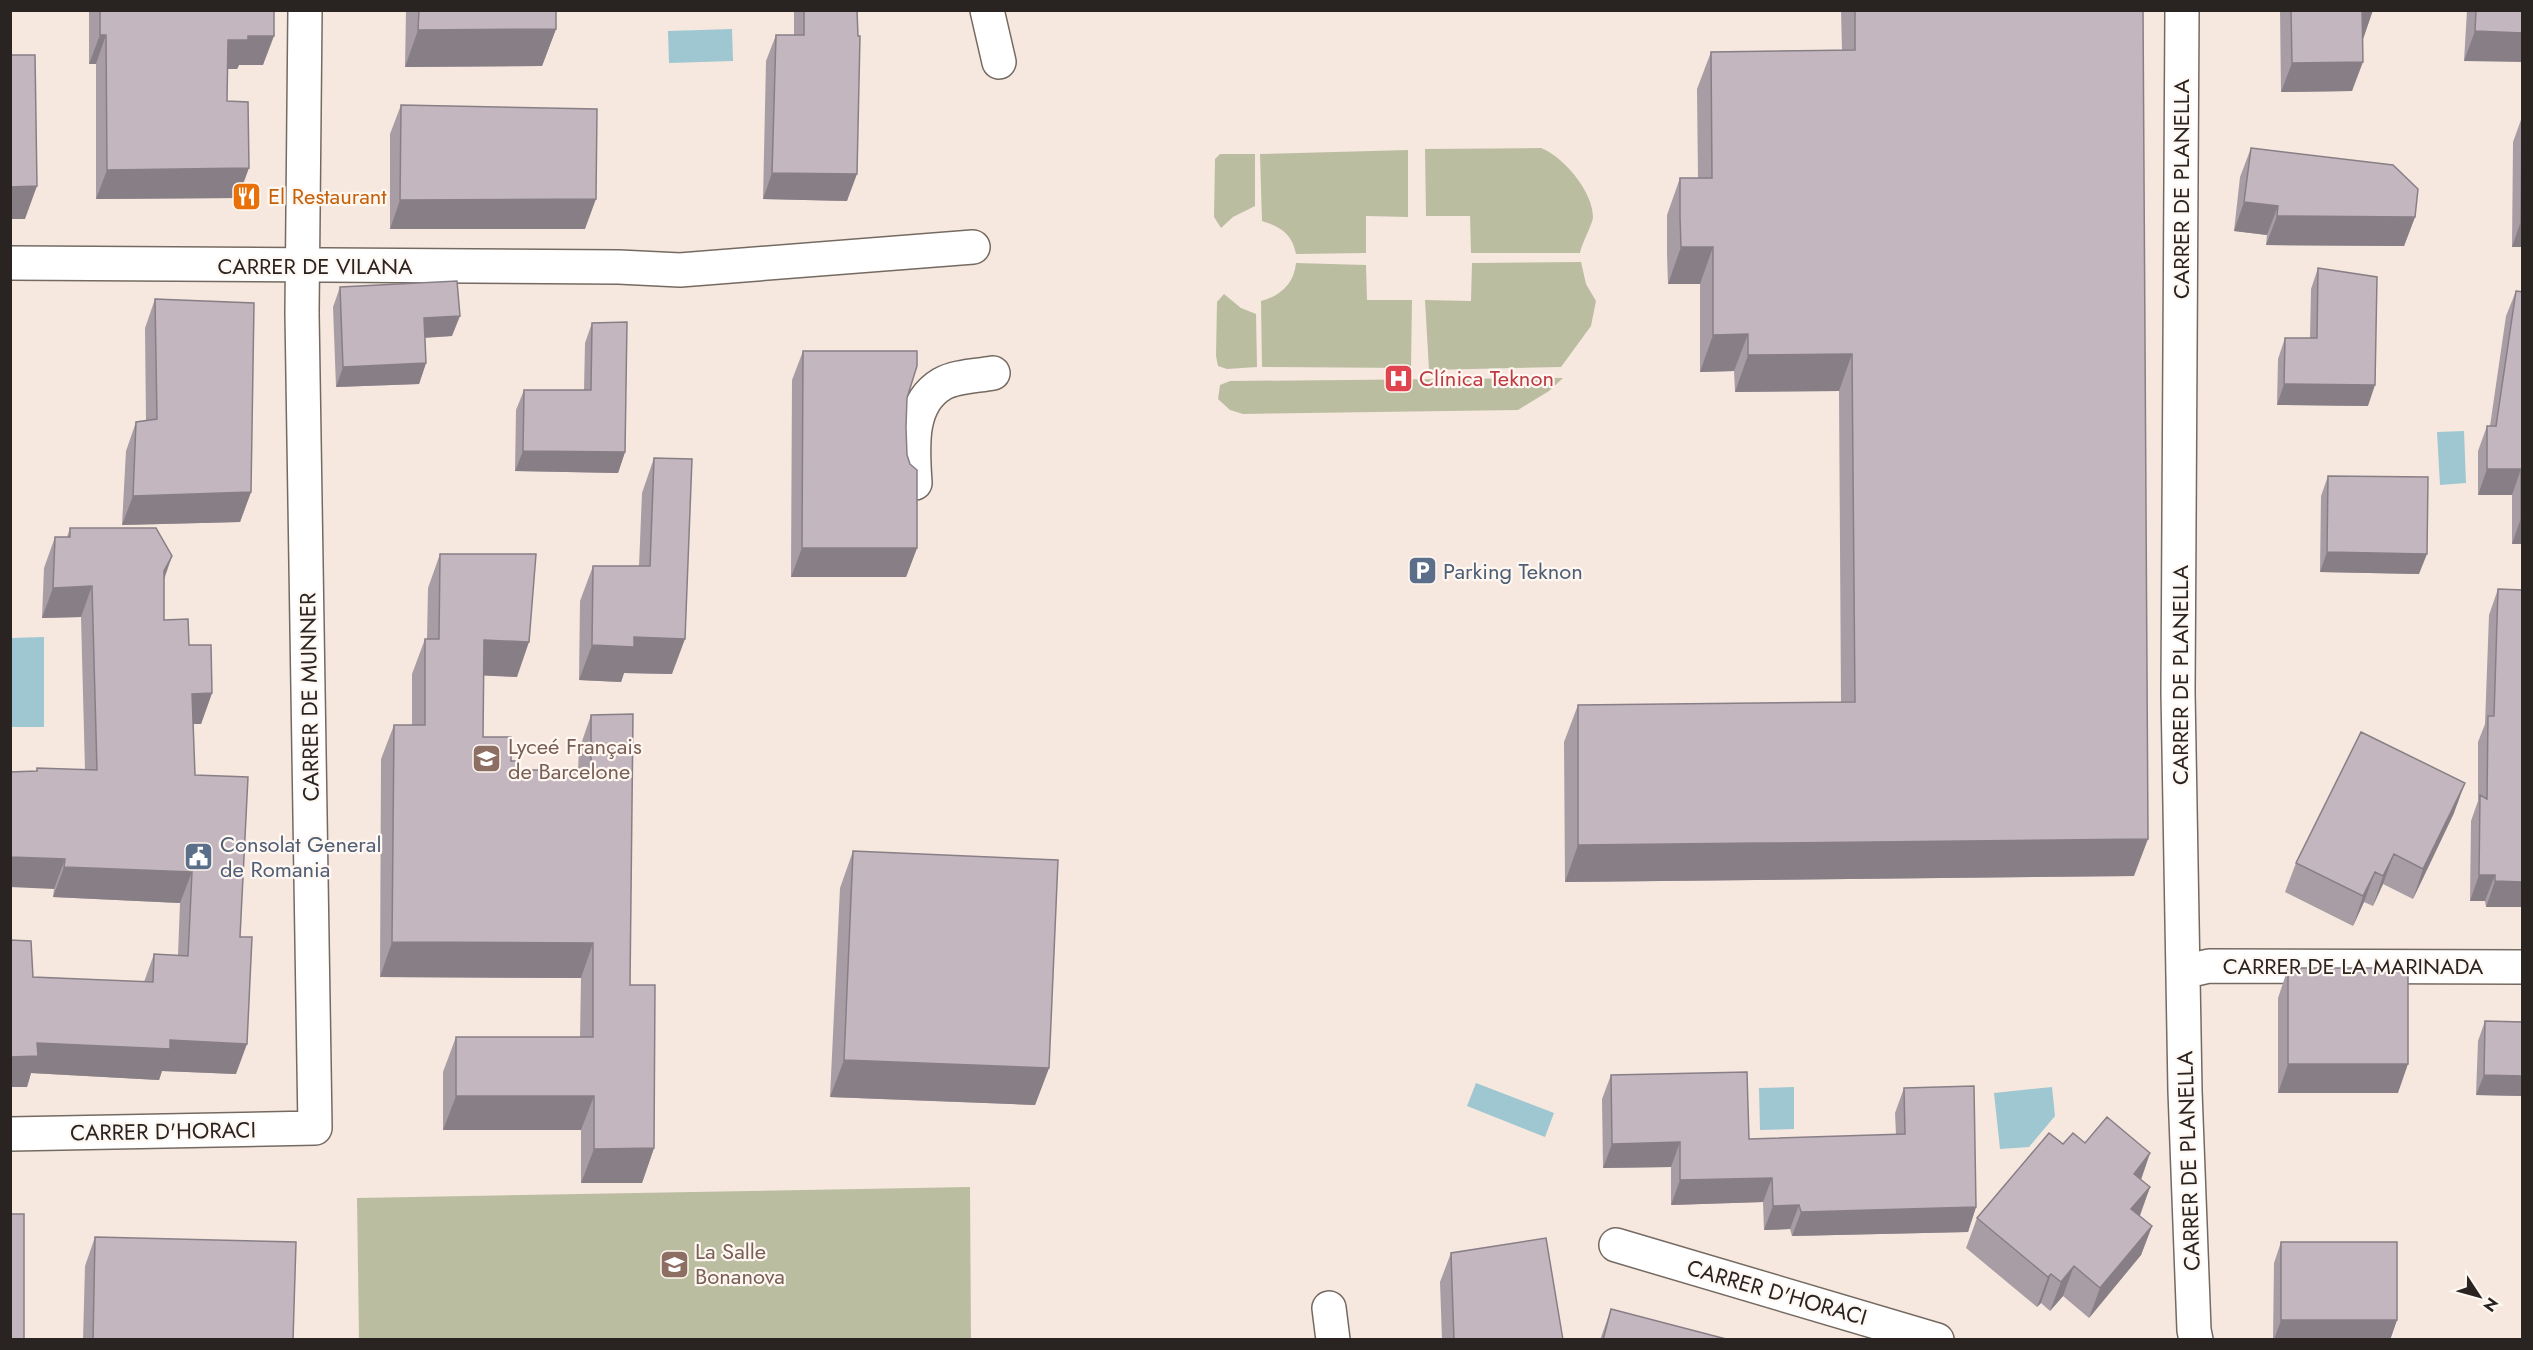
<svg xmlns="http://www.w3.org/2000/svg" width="2533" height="1350" font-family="Jost,sans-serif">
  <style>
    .green { fill: #bbbda1 }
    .water { fill: #9ec7d2 }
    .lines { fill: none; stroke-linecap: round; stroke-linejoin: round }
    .minor-casing { stroke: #756a61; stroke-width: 36 }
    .minor { stroke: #fff; stroke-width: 33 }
    .wall { fill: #a89da4 }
    .shaded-wall { fill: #887f86 }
    .building { fill: #c3b6bf; stroke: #887f86; stroke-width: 1.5 }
    .labels { text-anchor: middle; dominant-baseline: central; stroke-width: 4.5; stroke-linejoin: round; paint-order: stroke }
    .street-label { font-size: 22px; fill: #292421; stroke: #fff7f1 }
    .food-label { font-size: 22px; fill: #c56008; stroke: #fff7f1; text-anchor: start }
    .health-label { font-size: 22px; fill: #be3a42; stroke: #fff7f1; text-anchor: start }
    .service-label { font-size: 22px; fill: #4e5e75; stroke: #fff7f1; text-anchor: start }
    .education-label { font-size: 22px; fill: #785e54; stroke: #fff7f1; text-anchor: start }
  </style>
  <rect width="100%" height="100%" fill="#f6e8df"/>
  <path class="green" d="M 1541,148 C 1564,157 1593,192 1593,217 C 1593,223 1582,243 1580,253 L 1471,253 L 1470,216 L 1426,216 L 1425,149 Z
    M 1408,150 L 1408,217 L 1366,216 L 1366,253 L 1296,254 C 1292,234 1281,227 1262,221 L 1260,154 Z
    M 1220,154 L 1255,154 L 1255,206 L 1233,217 L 1221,228 L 1214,217 L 1215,159 Z
    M 1581,262 L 1586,284 L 1596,301 L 1591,326 L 1561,367 L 1429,370 L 1425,300 L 1471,301 L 1472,263 Z
    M 1296,263 L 1366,265 L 1367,300 L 1412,300 L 1411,368 L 1262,367 L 1261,301 C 1280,296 1294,284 1296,263 Z
    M 1224,294 L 1241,308 L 1256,314 L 1257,367 L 1227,369 L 1218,366 L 1216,356 L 1217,302 Z
    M 1563,378 L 1549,391 L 1518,410 L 1243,414 L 1230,410 L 1218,399 L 1220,385 L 1230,381 Z
    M 970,1187 L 971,1339 L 359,1339 L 357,1198 Z"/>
  <path class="water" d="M 732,29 L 733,61 L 669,63 L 668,31 Z
    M 2464,431 L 2466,483 L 2440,485 L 2437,432 Z
    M 44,637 L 44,727 L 11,727 L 11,638 Z
    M 1476,1083 L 1554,1113 L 1545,1137 L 1467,1106 Z
    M 1794,1087 L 1794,1129 L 1760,1130 L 1759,1088 Z
    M 2052,1087 L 2055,1116 L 2029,1147 L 2000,1149 L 1994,1093 Z"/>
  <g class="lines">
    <defs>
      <path id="minor" d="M 987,10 L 999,62
        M 2182,10 L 2178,692 L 2185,1091 L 2194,1330 L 2196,1340
        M 10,263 L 619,267 L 680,270 L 973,247
        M 915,483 C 913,450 908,404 942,384 C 956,376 977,376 993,373
        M 2183,972 L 2209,966 L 2522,967
        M 10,1134 L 315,1128 L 302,313 L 305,10
        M 1616,1245 L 1937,1340
        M 1329,1308 L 1333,1340"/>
    </defs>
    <use href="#minor" class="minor-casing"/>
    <use href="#minor" class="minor"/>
  </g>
  <path class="wall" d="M 89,10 L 274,10 L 263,65 L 239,65 L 237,69 L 227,69 L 227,101 L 238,198 L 96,199 L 96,64 L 89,64 Z
    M 406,10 L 556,10 L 556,29 L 542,66 L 405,67 Z
    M 794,10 L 857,10 L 847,201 L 763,199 L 766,61 L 776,35 L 794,35 Z
    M 1841,10 L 2143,10 L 2134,876 L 1565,882 L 1564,742 L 1578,705 L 1841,702 L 1839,391 L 1735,392 L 1734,371 L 1700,372 L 1700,284 L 1668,284 L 1667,254 L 1667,215 L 1680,178 L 1698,178 L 1697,89 L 1711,52 L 1842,50 Z
    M 2280,10 L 2373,10 L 2363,39 L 2352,91 L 2281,92 Z
    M 2467,10 L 2523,10 L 2464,61 Z
    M 401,105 L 585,229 L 390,229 L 390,134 Z
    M 2522,117 L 2523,247 L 2512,247 L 2513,142 Z
    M 2251,148 L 2415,217 L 2404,246 L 2266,245 L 2267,235 L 2234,231 L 2240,177 Z
    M 2318,268 L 2368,406 L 2277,405 L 2278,359 L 2285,338 L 2310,338 L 2311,289 Z
    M 340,287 L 452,336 L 425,338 L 426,363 L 419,384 L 336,387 L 333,307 Z
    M 2516,291 L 2523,292 L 2523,544 L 2512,544 L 2512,495 L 2478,495 L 2478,451 L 2487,426 L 2490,426 L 2506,316 Z
    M 155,299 L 251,492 L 240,522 L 122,525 L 126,451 L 136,422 L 146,421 L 145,328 Z
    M 592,323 L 625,452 L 618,473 L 515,471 L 516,410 L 524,390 L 584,390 L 585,343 Z
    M 803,351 L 907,398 L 906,427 L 907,455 L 917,548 L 906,577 L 791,577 L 792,380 Z
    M 654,458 L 672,674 L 624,673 L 621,682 L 579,680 L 580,601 L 593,566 L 639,566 L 642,493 Z
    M 2328,476 L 2419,574 L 2320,572 L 2321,496 Z
    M 70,528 L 172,556 L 164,580 L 164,620 L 189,645 L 212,693 L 201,724 L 193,724 L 195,775 L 240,937 L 236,1074 L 162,1071 L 159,1080 L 31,1073 L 27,1087 L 33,977 L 144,982 L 154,954 L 178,955 L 180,903 L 53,897 L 54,889 L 36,771 L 37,768 L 85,770 L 81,617 L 42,618 L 44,568 L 55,537 L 67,537 Z
    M 440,554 L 517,677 L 484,675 L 483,737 L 511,761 L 519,770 L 578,770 L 579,750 L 591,715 L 654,1148 L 642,1183 L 581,1183 L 581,1130 L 443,1130 L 443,1072 L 456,1037 L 580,1037 L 581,978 L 380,977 L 381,759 L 394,725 L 412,725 L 412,674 L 425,639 L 427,639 L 428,588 Z
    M 2498,589 L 2523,590 L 2523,907 L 2486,907 L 2485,901 L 2470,901 L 2471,821 L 2478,801 L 2478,742 L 2485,724 L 2489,615 Z
    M 2454,813 L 2413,899 L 2383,884 L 2373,906 L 2364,902 L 2353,926 L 2285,892 L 2296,863 Z
    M 853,851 L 1049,1068 L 1035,1105 L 830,1097 L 840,888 Z
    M 2288,968 L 2398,1093 L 2278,1093 L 2278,998 Z
    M 2485,1021 L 2523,1022 L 2523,1096 L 2476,1095 L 2478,1041 Z
    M 1611,1075 L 1749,1139 L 1896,1135 L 1895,1113 L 1904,1088 L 1976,1207 L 1968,1232 L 1792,1236 L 1790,1229 L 1764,1230 L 1763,1202 L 1671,1205 L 1671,1167 L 1603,1168 L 1602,1099 Z
    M 2085,1143 L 2150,1153 L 2141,1180 L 2150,1187 L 2140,1216 L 2152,1226 L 2141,1255 L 2089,1318 L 2063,1296 L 2050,1311 L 2041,1303 L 2037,1307 L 1966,1248 L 1977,1218 Z
    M 95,1237 L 293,1340 L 83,1340 L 85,1266 Z
    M 2281,1242 L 2397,1320 L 2390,1340 L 2273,1340 L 2274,1263 Z
    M 1451,1253 L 1563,1340 L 1442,1340 L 1440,1282 Z
    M 1611,1309 L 1730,1340 L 1600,1340 Z"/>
  <path class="shaded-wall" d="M 2362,10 L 2373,10 L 2363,39 Z
    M 556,29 L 542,66 L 405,67 L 418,30 Z
    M 2475,31 L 2523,33 L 2523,62 L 2464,61 Z
    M 100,35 L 106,35 L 96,64 L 89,64 Z
    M 248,36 L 274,36 L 263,65 L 239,65 L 237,69 L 217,69 L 228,40 Z
    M 2363,62 L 2352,91 L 2281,92 L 2292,63 Z
    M 249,168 L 238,198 L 96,199 L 107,170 Z
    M 772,173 L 857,174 L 847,201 L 763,199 Z
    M 37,186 L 25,219 L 10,219 L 10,187 Z
    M 596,199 L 585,229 L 390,229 L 400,200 Z
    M 2244,202 L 2278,206 L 2267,235 L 2234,231 Z
    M 2277,216 L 2415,217 L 2404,246 L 2266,245 Z
    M 2521,221 L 2523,221 L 2523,247 L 2512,247 Z
    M 1681,247 L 1713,247 L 1700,284 L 1668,284 Z
    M 460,316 L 452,336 L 417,338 L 424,318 Z
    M 1748,334 L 1734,371 L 1700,372 L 1713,335 Z
    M 1852,354 L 1839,391 L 1735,392 L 1748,355 Z
    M 426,363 L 419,384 L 336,387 L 343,367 Z
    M 2284,384 L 2375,385 L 2368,406 L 2277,405 Z
    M 523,451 L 625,452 L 618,473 L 515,471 Z
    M 2487,469 L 2521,469 L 2512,495 L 2478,495 Z
    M 251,492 L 240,522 L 122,525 L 133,496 Z
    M 2521,518 L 2523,518 L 2523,544 L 2512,544 Z
    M 802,548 L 917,548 L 906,577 L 791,577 Z
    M 2327,552 L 2427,554 L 2419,574 L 2320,572 Z
    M 172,556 L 161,586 L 164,571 Z
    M 92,586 L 81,617 L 42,618 L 53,588 Z
    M 634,637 L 685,639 L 672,674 L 624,673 L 621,682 L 579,680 L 592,645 Z
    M 484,640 L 529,642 L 517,677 L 472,675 Z
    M 212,693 L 201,724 L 181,724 L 192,694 Z
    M 2465,783 L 2454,813 L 2413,899 L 2423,869 Z
    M 2148,839 L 2134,876 L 1565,882 L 1578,845 Z
    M 2394,854 L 2383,884 L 2373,906 L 2383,876 Z
    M 10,857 L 65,859 L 54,889 L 10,887 Z
    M 64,867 L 192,872 L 180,903 L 53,897 Z
    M 2375,872 L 2364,902 L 2353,926 L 2363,896 Z
    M 2479,875 L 2495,875 L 2485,901 L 2470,901 Z
    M 2495,881 L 2523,882 L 2523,907 L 2486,907 Z
    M 392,942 L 593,943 L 581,978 L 380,977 Z
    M 170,1040 L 247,1044 L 236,1074 L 162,1071 L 159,1080 L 31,1073 L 27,1087 L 10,1087 L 10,1057 L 37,1043 Z
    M 844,1060 L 1049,1068 L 1035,1105 L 830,1097 Z
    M 2288,1064 L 2408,1064 L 2398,1093 L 2278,1093 Z
    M 2484,1075 L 2523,1076 L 2523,1096 L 2476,1095 Z
    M 456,1096 L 594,1096 L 581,1130 L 443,1130 Z
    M 1680,1142 L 1671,1167 L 1603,1168 L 1612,1144 Z
    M 654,1148 L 642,1183 L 581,1183 L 594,1149 Z
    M 2150,1153 L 2140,1182 L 2134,1174 Z
    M 1772,1178 L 1763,1202 L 1671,1205 L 1680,1180 Z
    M 2150,1187 L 2139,1217 L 2131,1209 Z
    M 1799,1205 L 1790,1229 L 1764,1230 L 1773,1206 Z
    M 1976,1207 L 1968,1232 L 1792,1236 L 1801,1212 Z
    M 2152,1226 L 2141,1255 L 2089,1318 L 2100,1288 Z
    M 2074,1266 L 2063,1296 L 2050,1311 L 2061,1282 Z
    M 2051,1274 L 2041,1303 L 2037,1307 L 2048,1277 Z
    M 2281,1320 L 2397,1320 L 2390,1340 L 2274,1340 Z"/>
  <path class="building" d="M 100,10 L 274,10 L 274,36 L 248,36 L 248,40 L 228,40 L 227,101 L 248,102 L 249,168 L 107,170 L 106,35 L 100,35 Z
    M 419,10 L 556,10 L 556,29 L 418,30 Z
    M 804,10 L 857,10 L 858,36 L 860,36 L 857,174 L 772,173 L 776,35 L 804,35 Z
    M 1855,10 L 2143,10 L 2148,839 L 1578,845 L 1578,705 L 1855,702 L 1852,354 L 1748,355 L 1748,334 L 1713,335 L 1713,247 L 1681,247 L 1680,217 L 1680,178 L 1712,178 L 1711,52 L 1855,50 Z
    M 2291,10 L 2362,10 L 2363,62 L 2292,63 Z
    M 2476,10 L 2523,10 L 2523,33 L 2475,31 Z
    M 10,55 L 35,55 L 37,186 L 10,187 Z
    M 401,105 L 597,109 L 596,199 L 400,200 Z
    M 2522,117 L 2523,117 L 2523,221 L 2521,221 Z
    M 2251,148 L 2393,165 L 2418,189 L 2415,217 L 2277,216 L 2278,206 L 2244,202 Z
    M 2318,268 L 2377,277 L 2375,385 L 2284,384 L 2285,338 L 2317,338 Z
    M 457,281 L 460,316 L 424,318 L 426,363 L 343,367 L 340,287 Z
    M 2516,291 L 2523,292 L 2523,518 L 2521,518 L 2521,469 L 2487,469 L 2487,426 L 2496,426 Z
    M 155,299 L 254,303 L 251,492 L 133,496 L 136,422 L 157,419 Z
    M 627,322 L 625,452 L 523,451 L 524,390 L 591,390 L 592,323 Z
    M 803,351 L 917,351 L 917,366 L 907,398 L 906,427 L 907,455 L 910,464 L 917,470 L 917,548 L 802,548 Z
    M 654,458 L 692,459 L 685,639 L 634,637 L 634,647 L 592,645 L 593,566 L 650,566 Z
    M 2328,476 L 2428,477 L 2427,554 L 2327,552 Z
    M 70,528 L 156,528 L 172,556 L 164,571 L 164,620 L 188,619 L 189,645 L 211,645 L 212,693 L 192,694 L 195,775 L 248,777 L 240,937 L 252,937 L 247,1044 L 170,1040 L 170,1049 L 37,1043 L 38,1056 L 10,1057 L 10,940 L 31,941 L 33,977 L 153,982 L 154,954 L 188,956 L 192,872 L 64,867 L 65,859 L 10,857 L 10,772 L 37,771 L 37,768 L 97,770 L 92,586 L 53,588 L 55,537 L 70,537 Z
    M 440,554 L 536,554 L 529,642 L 484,640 L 483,737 L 511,737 L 511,761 L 520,761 L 519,770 L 591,770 L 591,715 L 633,714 L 630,985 L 655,985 L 654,1148 L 594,1149 L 594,1096 L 456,1096 L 456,1037 L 593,1037 L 593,943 L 392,942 L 394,725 L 425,725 L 425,639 L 439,639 Z
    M 2498,589 L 2523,590 L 2523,882 L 2495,881 L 2495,875 L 2479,875 L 2480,795 L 2487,799 L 2488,716 L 2494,716 Z
    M 2361,732 L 2465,783 L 2423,869 L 2394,854 L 2383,876 L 2375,872 L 2363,896 L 2296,863 Z
    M 853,851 L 1058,860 L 1049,1068 L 844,1060 Z
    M 2288,968 L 2408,968 L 2408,1064 L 2288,1064 Z
    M 2485,1021 L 2523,1022 L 2523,1076 L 2484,1075 Z
    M 1747,1072 L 1749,1139 L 1905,1134 L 1904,1088 L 1974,1086 L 1976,1207 L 1801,1212 L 1799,1205 L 1773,1206 L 1772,1178 L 1680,1180 L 1680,1142 L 1612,1144 L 1611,1075 Z
    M 2107,1117 L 2150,1153 L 2134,1174 L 2150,1187 L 2131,1209 L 2152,1226 L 2100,1288 L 2074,1266 L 2061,1282 L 2051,1274 L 2048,1277 L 1977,1218 L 2049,1133 L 2063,1144 L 2073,1133 L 2085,1143 Z
    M 10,1214 L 24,1214 L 24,1340 L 10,1340 Z
    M 95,1237 L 296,1242 L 293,1340 L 93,1340 Z
    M 1546,1238 L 1563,1340 L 1454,1340 L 1451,1253 Z
    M 2281,1242 L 2397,1242 L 2397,1320 L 2281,1320 Z
    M 1611,1309 L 1730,1340 L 1603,1340 Z"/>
  <defs>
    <symbol id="restaurant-square" viewBox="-11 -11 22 22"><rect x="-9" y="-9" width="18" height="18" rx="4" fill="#e8710a" stroke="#fff7f1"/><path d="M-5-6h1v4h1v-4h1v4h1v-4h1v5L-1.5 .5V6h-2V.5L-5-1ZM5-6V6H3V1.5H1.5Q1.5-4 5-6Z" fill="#fff"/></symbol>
    <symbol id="hospital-square" viewBox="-11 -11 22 22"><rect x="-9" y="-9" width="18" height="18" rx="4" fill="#e0444e" stroke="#fff7f1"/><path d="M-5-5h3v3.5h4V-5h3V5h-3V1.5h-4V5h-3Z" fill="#fff"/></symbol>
    <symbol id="parking-square" viewBox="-11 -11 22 22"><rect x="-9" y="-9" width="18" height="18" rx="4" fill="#5c6f8a" stroke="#fff7f1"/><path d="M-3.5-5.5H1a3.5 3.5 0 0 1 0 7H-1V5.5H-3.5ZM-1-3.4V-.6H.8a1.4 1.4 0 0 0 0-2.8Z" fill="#fff"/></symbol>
    <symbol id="school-square" viewBox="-11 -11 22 22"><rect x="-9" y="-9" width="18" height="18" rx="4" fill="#8d6e63" stroke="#fff7f1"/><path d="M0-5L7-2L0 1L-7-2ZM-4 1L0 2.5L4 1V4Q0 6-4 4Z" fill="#fff"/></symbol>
    <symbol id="civic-square" viewBox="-11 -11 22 22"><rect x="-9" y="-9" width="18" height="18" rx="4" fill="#5c6f8a" stroke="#fff7f1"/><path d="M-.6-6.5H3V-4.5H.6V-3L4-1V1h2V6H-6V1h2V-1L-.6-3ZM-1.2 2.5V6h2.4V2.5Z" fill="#fff"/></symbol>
  </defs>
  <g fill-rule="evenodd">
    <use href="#restaurant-square" x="230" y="180" width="33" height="33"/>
    <use href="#hospital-square" x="1382" y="362" width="33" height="33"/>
    <use href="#parking-square" x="1406" y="554" width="33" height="33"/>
    <use href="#school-square" x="470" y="742" width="33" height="33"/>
    <use href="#civic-square" x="182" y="840" width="33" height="33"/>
    <use href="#school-square" x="658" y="1248" width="33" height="33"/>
  </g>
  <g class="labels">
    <g class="street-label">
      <text transform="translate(2181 189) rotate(-90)">CARRER DE PLANELLA</text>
      <text x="315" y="266">CARRER DE VILANA</text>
      <text transform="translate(2180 675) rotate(-90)">CARRER DE PLANELLA</text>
      <text transform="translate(309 697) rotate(-91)">CARRER DE MUNNER</text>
      <text x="2353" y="966">CARRER DE LA MARINADA</text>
      <text transform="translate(163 1131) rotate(-1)">CARRER D'HORACI</text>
      <text transform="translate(2188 1161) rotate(-92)">CARRER DE PLANELLA</text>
      <text transform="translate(1777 1292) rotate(16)">CARRER D'HORACI</text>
    </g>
    <g class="food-label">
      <text x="268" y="196">El Restaurant</text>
    </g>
    <g class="health-label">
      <text x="1419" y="378">Clínica Teknon</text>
    </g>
    <g class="service-label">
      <text x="1443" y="571">Parking Teknon</text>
      <text x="220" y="844">Consolat General<tspan x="220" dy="25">de Romania</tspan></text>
    </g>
    <g class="education-label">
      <text x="508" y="746">Lyceé Français<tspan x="508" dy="25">de Barcelone</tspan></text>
      <text x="695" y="1251">La Salle<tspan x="695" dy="25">Bonanova</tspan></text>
    </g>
  </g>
  <rect width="2533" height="1350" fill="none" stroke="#292421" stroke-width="24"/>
  <g transform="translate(2479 1296) rotate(126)" stroke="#fff7f1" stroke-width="4.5" paint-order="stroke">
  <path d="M0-4.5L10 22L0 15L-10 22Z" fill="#292421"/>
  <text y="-9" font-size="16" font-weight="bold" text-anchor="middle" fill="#292421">N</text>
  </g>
</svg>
